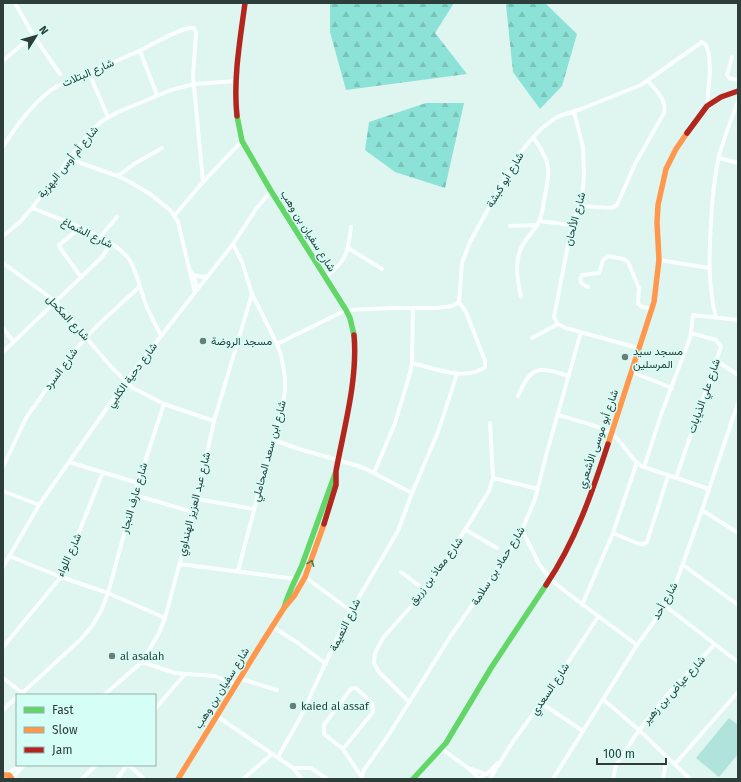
<svg xmlns="http://www.w3.org/2000/svg" width="741" height="782" font-family="'Fira Sans',Vazirmatn,sans-serif">
  <style>
    .grass { fill: #b0e3db }
    .forest { fill: url(#forest-firs) }
    .lines { fill: none; stroke-linecap: round; stroke-linejoin: round }
    .street { stroke: #fafefd; stroke-width: 4 }
    .fast { stroke: #63d668; stroke-width: 5.5 }
    .slow { stroke: #ff974d; stroke-width: 5.5 }
    .jam { stroke: #b3261e; stroke-width: 5.5 }
    .oneway { stroke: #437a4c }
    .poi-dot { fill: #6b7d7a; stroke: #d5fef6; stroke-width: 1.5 }
    .labels { text-anchor: middle; dominant-baseline: central; stroke-width: 3; stroke-linejoin: round; paint-order: stroke }
    .street-label { font-size: 11px; fill: #2d3d3a; stroke: #d5fef6 }
    .poi-label { font-size: 11px; fill: #2d3d3a; stroke: #d5fef6; text-anchor: start }
  </style>
  <defs>
    <pattern id="forest-firs" width="22" height="20" patternUnits="userSpaceOnUse"><rect width="22" height="20" fill="#8de2d7"/><path d="M5 1l3.5 6h-7zM16 11l3.5 6h-7z" fill="#7ac3b9"/></pattern>
  </defs>
  <rect width="100%" height="100%" fill="#def5f0"/>
  <path class="grass" d="M 729,718 L 738,725 L 738,754 L 719,777 L 696,758 Z"/>
  <path class="forest" d="M 330,3 L 454,3 L 435,33 L 467,74 L 346,90 L 330,32 Z
    M 507,3 L 545,3 L 577,34 L 562,86 L 540,109 L 513,72 L 506,5 Z
    M 426,103 L 464,103 L 445,188 L 395,172 L 365,150 L 369,122 Z"/>
  <g class="lines">
    <path class="street" d="M 15,3 L 33,35 L 60,74
      M 140,51 L 157,95
      M 732,57 L 727,75 L 729,78 L 738,80
      M 3,61 L 33,35
      M 89,73 L 108,117
      M 574,112 L 583,147 L 584,176 L 582,198 L 572,225 L 554,317 L 558,324 L 566,328 L 638,348
      M 3,147 C 17,124 34,101 57,86 C 84,75 111,63 137,52 C 150,46 182,26 194,28 L 196,33 L 193,76 L 203,182 L 175,215
      M 719,158 L 738,163
      M 69,159 L 118,176 L 130,182 L 150,194 L 170,210 L 178,222 L 195,293
      M 118,176 L 134,164 L 162,148
      M 203,182 L 242,141
      M 580,206 L 612,208 L 617,205 L 635,164 L 664,113 C 667,99 656,91 648,81
      M 32,208 C 57,218 113,237 129,259 C 137,272 140,288 145,302 C 149,313 155,324 161,335
      M 539,221 L 572,225
      M 510,226 L 538,225
      M 80,228 L 59,245 L 60,248 L 81,277
      M 3,236 L 20,222 L 32,208 L 89,133 L 102,121 L 118,112 L 171,90 L 194,84 L 236,81
      M 100,237 L 117,217
      M 233,244 L 242,262 L 252,294 L 277,344 L 281,355 L 285,377 L 285,391 L 280,419 L 267,461 L 238,571
      M 348,248 L 382,269
      M 659,260 L 709,268
      M 3,263 L 55,301 L 113,369 L 133,388 L 164,404 L 214,421
      M 189,269 L 193,275 L 198,289
      M 193,275 L 202,277 L 207,276
      M 325,278 C 347,260 348,253 351,227
      M 588,287 C 582,285 578,281 582,275 L 599,273 L 603,260 L 608,256 L 623,259 L 628,262 L 639,288 L 638,304 L 643,307 L 652,309
      M 521,296 C 518,282 515,268 519,254 C 522,240 533,234 538,223 C 542,217 543,207 544,200 C 551,170 551,162 533,137
      M 716,318 C 708,286 709,255 711,223 C 712,201 714,178 719,156 C 724,138 731,120 738,101
      M 3,328 L 13,341
      M 532,338 L 558,324
      M 277,344 L 346,310 L 392,308 L 437,308 L 452,306 L 459,302 L 462,263 L 470,242 L 513,164 L 527,144 L 542,128 L 557,117 L 581,109 L 641,85 L 702,42 L 706,45 L 709,54 L 710,71 L 707,106
      M 3,352 L 102,257 L 111,244
      M 717,361 L 738,375
      M 412,363 C 434,368 465,382 485,367 L 485,361 L 466,312 L 459,302
      M 632,372 L 672,388
      M 518,396 C 532,364 538,367 569,376
      M 558,415 C 572,419 600,426 611,433 C 623,442 629,457 641,466 L 709,489
      M 274,440 L 299,449 L 355,465 L 366,469 L 412,493
      M 69,462 L 138,483
      M 3,467 L 26,418 L 72,353 L 96,327 L 140,286
      M 644,467 L 662,412 L 690,338 L 693,315 L 738,320
      M 374,473 L 395,423 L 410,373 L 412,363 L 413,308
      M 493,478 L 538,489
      M 676,478 L 721,347 L 716,340 L 691,333
      M 3,491 L 39,505
      M 135,495 L 193,512
      M 197,499 L 254,509
      M 702,510 L 738,533
      M 466,530 L 497,548
      M 522,530 L 539,564 L 550,579 L 566,592 L 637,645
      M 613,533 L 639,544 L 644,544 L 647,542 L 668,476
      M 9,556 L 61,577 L 108,593 L 165,618
      M 179,564 L 296,579
      M 683,565 L 738,605
      M 3,567 L 39,505 L 125,382 L 233,244 L 256,209 L 271,191
      M 401,572 L 425,590
      M 305,577 L 351,611
      M 582,605 L 613,533 L 637,462
      M 664,605 L 738,662
      M 273,627 L 298,643 L 326,664
      M 3,647 L 61,577 L 103,472
      M 142,662 L 175,673 L 215,676 L 237,685
      M 3,678 L 25,695
      M 241,679 L 277,690
      M 20,695 L 80,640 L 92,626 L 101,611 L 108,593 L 138,483 L 164,404
      M 104,695 L 142,662 L 159,633 L 165,618 L 197,499 L 214,421 L 252,294
      M 604,700 L 639,730 L 690,779
      M 409,702 L 379,672 L 374,663 L 375,653 L 383,638 L 422,594 L 447,559 L 489,491 L 493,478 L 490,423
      M 541,703 L 583,731
      M 155,709 L 185,674
      M 3,710 L 17,697
      M 218,717 L 293,768 L 302,779
      M 343,749 L 373,712 L 372,703 L 356,688 L 352,688 L 350,690 L 324,725 L 324,734 L 343,749 L 363,779
      M 442,749 L 468,768 L 480,779
      M 278,757 L 300,718 L 346,619 L 398,531 L 412,493 L 438,432 L 457,374
      M 675,764 L 738,692
      M 129,765 L 144,779
      M 293,768 L 311,768 L 327,779
      M 471,769 L 485,774
      M 7,774 L 21,765
      M 362,776 L 364,770 L 388,736 L 450,637 L 508,554 L 522,530 L 535,499 L 547,452 L 581,332
      M 491,777 L 512,743 L 541,703 L 598,617
      M 12,779 L 24,765
      M 82,779 L 96,765
      M 117,779 L 127,765
      M 243,779 L 272,754
      M 481,779 L 483,775 L 487,774 L 498,763
      M 553,779 L 637,645 L 661,612 L 671,594 L 677,580 L 702,510 L 738,403
      M 613,779 L 616,765 L 639,730 L 668,694 L 715,644
      M 663,779 L 667,757"/>
    <path class="fast" d="M 237,116 L 242,141 L 271,191 L 346,310 L 350,318 L 354,335
      M 284,608 C 288,593 296,579 302,565 C 313,535 324,504 335,474
      M 413,779 L 446,743 L 491,668 L 546,585"/>
    <path class="slow" d="M 608,444 L 654,302 L 659,260 L 657,223 L 658,205 L 666,169 L 676,149 L 687,133
      M 3,775 L 9,775 L 12,779
      M 178,779 L 258,649 L 284,608 L 294,596 L 305,577 L 324,524"/>
    <path class="jam" d="M 237,116 C 233,79 240,41 245,3
      M 687,133 L 707,106 L 721,97 L 738,91
      M 324,524 L 336,485 L 336,471 C 344,428 358,379 354,335
      M 546,585 C 575,542 592,493 608,444"/>
  </g>
  <defs><path id="oneway-chevron" d="M-2-3.5L2.5 0L-2 3.5" fill="none" stroke-width="1.6" stroke-linecap="round" stroke-linejoin="round"/></defs>
  <use class="oneway" href="#oneway-chevron" transform="translate(311 563) rotate(-69)"/>
  <g class="poi-dot">
    <circle cx="203" cy="341" r="4"/>
    <circle cx="625" cy="357" r="4"/>
    <circle cx="112" cy="656" r="4"/>
    <circle cx="293" cy="706" r="4"/>
  </g>
  <g class="labels">
    <g class="street-label">
      <text transform="translate(88 73) rotate(-23)">شارع البتلات</text>
      <text transform="translate(68 162) rotate(-51)">شارع أم أوس البهزية</text>
      <text transform="translate(505 180) rotate(-59)">شارع أبو كبشة</text>
      <text transform="translate(575 219) rotate(-75)">شارع الألحان</text>
      <text transform="translate(308 231) rotate(58)">شارع سفيان بن وهب</text>
      <text transform="translate(87 233) rotate(26)">شارع الشماغ</text>
      <text transform="translate(68 318) rotate(47)">شارع المكحل</text>
      <text transform="translate(61 369) rotate(-54)">شارع السرد</text>
      <text transform="translate(132 375) rotate(-54)">شارع دحية الكلبي</text>
      <text transform="translate(704 396) rotate(-71)">شارع علي الذيابات</text>
      <text transform="translate(598 439) rotate(-71)">شارع أبو موسى الأشعري</text>
      <text transform="translate(269 451) rotate(-75)">شارع ابن سعد المحاملي</text>
      <text transform="translate(134 498) rotate(-74)">شارع عارف النجار</text>
      <text transform="translate(194 504) rotate(-76)">شارع عبد العزيز الهنداوي</text>
      <text transform="translate(69 555) rotate(-66)">شارع اللواء</text>
      <text transform="translate(498 566) rotate(-58)">شارع حماد بن سلامة</text>
      <text transform="translate(436 571) rotate(-53)">شارع معاذ بن زريق</text>
      <text transform="translate(665 601) rotate(-61)">شارع أحد</text>
      <text transform="translate(345 625) rotate(-64)">شارع النعيمة</text>
      <text transform="translate(222 688) rotate(-58)">شارع سفيان بن وهب</text>
      <text transform="translate(550 689) rotate(-56)">شارع السعدي</text>
      <text transform="translate(674 690) rotate(-48)">شارع عياض بن زهير</text>
    </g>
    <g class="poi-label">
      <text x="211" y="341">مسجد الروضة</text>
      <text x="633" y="351">مسجد سيد<tspan x="633" dy="13">المرسلين</tspan></text>
      <text x="120" y="656">al asalah</text>
      <text x="301" y="706">kaied al assaf</text>
    </g>
  </g>
  <rect width="741" height="782" fill="none" stroke="#2d3d3a" stroke-width="8"/>
  <rect x="16" y="694" width="140" height="72" fill="#d5fef6" stroke="#92b1ab"/>
  <rect x="24" y="707" width="20" height="6" fill="#63d668" stroke="#92b1ab"/>
  <text x="52" y="714" font-size="12" fill="#2d3d3a">Fast</text>
  <rect x="24" y="727" width="20" height="6" fill="#ff974d" stroke="#92b1ab"/>
  <text x="52" y="734" font-size="12" fill="#2d3d3a">Slow</text>
  <rect x="24" y="747" width="20" height="6" fill="#b3261e" stroke="#92b1ab"/>
  <text x="52" y="754" font-size="12" fill="#2d3d3a">Jam</text>
  <g transform="translate(36 36) rotate(53)" stroke="#d5fef6" stroke-width="3" paint-order="stroke">
  <path d="M0-3L7 15L0 10L-7 15Z" fill="#2d3d3a"/>
  <text y="-6" font-size="11" font-weight="bold" text-anchor="middle" fill="#2d3d3a">N</text>
  </g>
  <path d="M597 758v6h69v-6" fill="none" stroke="#2d3d3a" stroke-width="2"/>
  <text x="603" y="758" font-size="12" fill="#2d3d3a" stroke="#d5fef6" stroke-width="3" paint-order="stroke">100 m</text>
</svg>
